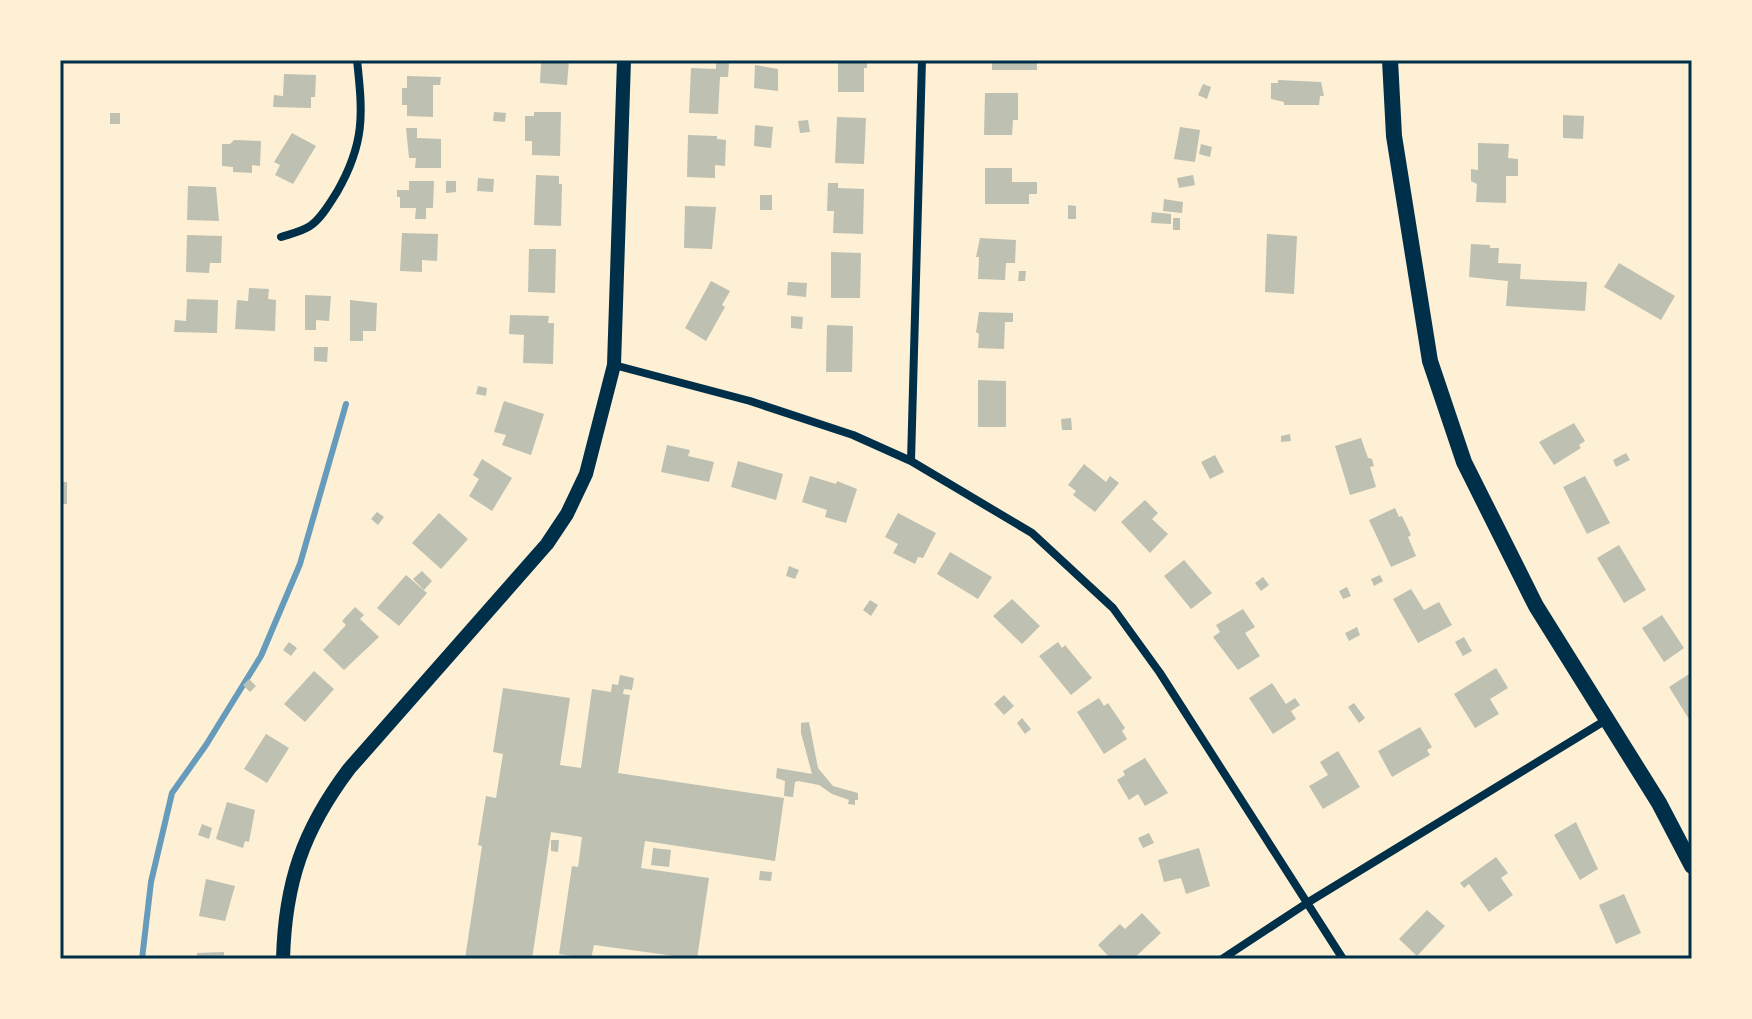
<svg xmlns="http://www.w3.org/2000/svg" width="1752" height="1019" font-family="'Golos Text',sans-serif">
  <style>
    .lines { fill: none; stroke-linecap: round; stroke-linejoin: round }
    .stream { stroke: #669bbc; stroke-width: 6 }
    .building { fill: #bec0b2 }
    .minor { stroke: #003049; stroke-width: 8 }
    .tertiary { stroke: #003049; stroke-width: 14 }
    .secondary { stroke: #003049; stroke-width: 16 }
    .neatline { fill: none; stroke: #003049; stroke-width: 3 }
  </style>
  <rect width="100%" height="100%" fill="#fdf0d5"/>
  <g class="lines">
    <path class="stream" d="M 142,959 L 151,882 L 172,793 L 206,745 L 261,656 L 300,564 L 346,404"/>
  </g>
  <path class="building" d="M 533,60 L 569,60 L 567,85 L 540,83 L 541,63 L 533,63 Z
    M 838,60 L 867,62 L 867,68 L 864,68 L 864,92 L 838,92 Z
    M 992,60 L 1037,60 L 1037,70 L 992,70 Z
    M 716,62 L 729,63 L 728,77 L 720,77 L 718,114 L 689,113 L 691,68 L 716,69 Z
    M 755,65 L 778,69 L 778,91 L 754,88 Z
    M 284,74 L 316,75 L 315,97 L 311,97 L 311,108 L 273,107 L 274,95 L 283,96 Z
    M 407,76 L 441,77 L 440,85 L 433,85 L 433,117 L 407,116 L 407,105 L 402,105 L 402,88 L 407,88 Z
    M 1278,80 L 1321,82 L 1324,96 L 1320,96 L 1319,105 L 1284,105 L 1284,102 L 1271,99 L 1271,83 L 1278,83 Z
    M 1203,84 L 1211,87 L 1207,99 L 1198,95 Z
    M 985,93 L 1018,93 L 1018,120 L 1013,120 L 1012,135 L 984,135 Z
    M 494,112 L 506,113 L 505,122 L 493,121 Z
    M 534,112 L 561,112 L 560,156 L 532,155 L 532,141 L 525,141 L 525,116 L 534,116 Z
    M 110,113 L 120,113 L 120,124 L 110,124 Z
    M 1563,115 L 1584,116 L 1583,139 L 1563,138 Z
    M 837,117 L 866,118 L 864,164 L 835,163 Z
    M 808,120 L 810,132 L 800,133 L 798,121 Z
    M 755,125 L 773,127 L 771,148 L 754,146 Z
    M 1180,127 L 1200,130 L 1195,162 L 1174,159 Z
    M 406,128 L 417,128 L 417,138 L 441,139 L 441,168 L 415,168 L 416,158 L 409,158 Z
    M 292,133 L 316,146 L 293,184 L 275,175 L 280,165 L 274,162 Z
    M 688,135 L 717,136 L 717,139 L 726,140 L 725,166 L 715,165 L 715,178 L 687,177 Z
    M 234,140 L 261,141 L 260,166 L 252,165 L 252,173 L 233,172 L 233,167 L 222,166 L 222,144 L 230,144 Z
    M 1478,143 L 1509,144 L 1508,158 L 1518,159 L 1518,176 L 1506,176 L 1506,203 L 1476,202 L 1477,184 L 1471,181 L 1471,169 L 1478,170 Z
    M 1201,144 L 1212,147 L 1210,157 L 1199,154 Z
    M 985,168 L 1012,168 L 1012,182 L 1037,182 L 1037,194 L 1029,194 L 1029,204 L 985,204 Z
    M 536,175 L 559,176 L 559,184 L 562,184 L 561,226 L 534,225 Z
    M 1193,175 L 1195,185 L 1179,188 L 1177,178 Z
    M 478,178 L 494,179 L 493,192 L 477,191 Z
    M 409,181 L 434,181 L 433,208 L 426,208 L 426,219 L 415,219 L 416,208 L 400,208 L 400,197 L 397,197 L 397,190 L 409,190 Z
    M 446,181 L 456,181 L 456,192 L 446,193 Z
    M 828,183 L 838,183 L 838,188 L 864,189 L 863,234 L 833,233 L 834,211 L 827,211 Z
    M 188,186 L 216,187 L 219,221 L 187,220 Z
    M 760,195 L 772,195 L 772,210 L 760,210 Z
    M 1164,199 L 1183,202 L 1182,213 L 1163,211 Z
    M 1068,205 L 1076,206 L 1076,219 L 1068,219 Z
    M 685,206 L 716,207 L 712,249 L 684,248 Z
    M 1152,212 L 1171,214 L 1171,224 L 1151,223 Z
    M 1173,218 L 1180,218 L 1180,230 L 1173,230 Z
    M 402,233 L 438,234 L 437,261 L 422,260 L 422,272 L 400,271 Z
    M 1267,234 L 1297,236 L 1294,294 L 1265,292 Z
    M 187,235 L 222,236 L 221,263 L 210,263 L 209,273 L 186,272 Z
    M 980,238 L 1016,240 L 1015,263 L 1006,263 L 1005,280 L 978,279 L 979,257 L 976,257 Z
    M 1471,244 L 1490,245 L 1490,248 L 1499,248 L 1498,263 L 1521,264 L 1520,279 L 1587,282 L 1585,311 L 1506,306 L 1508,281 L 1469,277 Z
    M 529,249 L 556,249 L 555,293 L 528,292 Z
    M 831,252 L 861,253 L 860,298 L 831,298 Z
    M 1619,263 L 1675,296 L 1661,320 L 1604,287 Z
    M 1019,271 L 1026,271 L 1025,281 L 1018,281 Z
    M 711,281 L 730,291 L 722,305 L 725,307 L 706,341 L 685,328 Z
    M 788,282 L 807,283 L 806,297 L 787,295 Z
    M 249,288 L 269,289 L 268,299 L 276,300 L 275,331 L 235,329 L 237,300 L 248,301 Z
    M 305,295 L 331,296 L 329,321 L 316,320 L 316,330 L 305,330 Z
    M 187,299 L 218,300 L 217,333 L 174,332 L 175,320 L 186,321 Z
    M 350,300 L 377,303 L 376,331 L 363,331 L 363,341 L 350,341 Z
    M 979,312 L 1013,313 L 1013,322 L 1005,322 L 1004,349 L 978,348 L 979,334 L 976,332 Z
    M 510,315 L 549,316 L 548,323 L 554,323 L 553,364 L 523,363 L 524,335 L 509,334 Z
    M 791,316 L 803,317 L 802,329 L 791,328 Z
    M 827,325 L 853,326 L 852,372 L 826,372 Z
    M 314,347 L 328,347 L 327,362 L 314,361 Z
    M 978,380 L 1006,381 L 1006,427 L 978,427 Z
    M 478,386 L 487,388 L 486,396 L 476,394 Z
    M 504,401 L 544,414 L 531,455 L 502,445 L 506,435 L 494,432 Z
    M 1071,418 L 1072,430 L 1062,430 L 1061,419 Z
    M 1574,423 L 1585,441 L 1579,445 L 1581,448 L 1554,465 L 1539,442 Z
    M 1290,434 L 1291,441 L 1281,442 L 1281,436 Z
    M 1361,438 L 1368,458 L 1372,459 L 1374,466 L 1370,467 L 1376,487 L 1350,495 L 1335,446 Z
    M 667,445 L 690,450 L 688,456 L 714,462 L 709,482 L 661,472 Z
    M 1626,453 L 1630,460 L 1616,467 L 1613,460 Z
    M 1215,455 L 1224,472 L 1210,479 L 1201,462 Z
    M 482,459 L 512,478 L 492,511 L 469,496 L 479,479 L 473,475 Z
    M 738,461 L 783,474 L 776,500 L 731,487 Z
    M 1084,464 L 1106,482 L 1110,476 L 1119,483 L 1095,512 L 1073,495 L 1076,491 L 1068,485 Z
    M 60,473 L 63,473 L 63,482 L 67,482 L 67,504 L 60,504 Z
    M 810,476 L 836,484 L 837,481 L 857,489 L 846,523 L 825,517 L 827,510 L 802,502 Z
    M 1585,476 L 1610,523 L 1587,534 L 1563,487 Z
    M 1145,500 L 1158,513 L 1152,519 L 1168,534 L 1150,553 L 1121,522 Z
    M 1395,508 L 1399,517 L 1402,516 L 1411,535 L 1408,537 L 1416,556 L 1391,567 L 1369,520 Z
    M 377,512 L 384,517 L 378,525 L 371,519 Z
    M 439,513 L 468,539 L 441,569 L 412,543 Z
    M 898,513 L 936,533 L 923,558 L 918,557 L 915,564 L 893,553 L 898,544 L 885,537 Z
    M 1619,545 L 1646,590 L 1624,603 L 1597,558 Z
    M 950,552 L 992,577 L 978,599 L 937,574 Z
    M 1184,560 L 1212,593 L 1191,609 L 1164,576 Z
    M 789,566 L 799,570 L 795,579 L 786,576 Z
    M 422,571 L 432,581 L 424,590 L 413,579 Z
    M 406,575 L 427,593 L 399,626 L 377,608 Z
    M 1380,575 L 1383,581 L 1374,586 L 1371,579 Z
    M 1263,577 L 1269,585 L 1261,591 L 1255,583 Z
    M 1347,587 L 1351,596 L 1343,599 L 1339,591 Z
    M 1411,589 L 1424,610 L 1439,602 L 1452,625 L 1418,643 L 1393,599 Z
    M 1012,599 L 1040,626 L 1022,644 L 993,616 Z
    M 870,600 L 878,605 L 871,616 L 863,610 Z
    M 355,607 L 364,615 L 360,619 L 379,637 L 344,670 L 323,650 L 346,625 L 342,621 Z
    M 1243,609 L 1255,627 L 1245,633 L 1260,656 L 1238,670 L 1213,637 L 1220,632 L 1216,625 Z
    M 1662,615 L 1684,648 L 1664,662 L 1642,628 Z
    M 1357,627 L 1360,635 L 1349,641 L 1345,633 Z
    M 1464,637 L 1472,651 L 1463,656 L 1455,642 Z
    M 289,642 L 297,648 L 291,656 L 283,650 Z
    M 1058,642 L 1062,648 L 1065,645 L 1092,678 L 1071,695 L 1039,656 Z
    M 1496,668 L 1508,688 L 1490,699 L 1499,714 L 1475,728 L 1454,694 Z
    M 314,671 L 334,689 L 305,722 L 284,704 Z
    M 1692,672 L 1692,724 L 1669,687 Z
    M 620,675 L 634,678 L 632,690 L 624,689 L 623,694 L 630,695 L 618,773 L 784,798 L 775,861 L 645,841 L 641,868 L 709,878 L 697,959 L 594,945 L 591,959 L 559,954 L 572,866 L 578,867 L 582,837 L 551,832 L 532,959 L 465,959 L 482,846 L 478,845 L 486,796 L 496,798 L 503,754 L 493,752 L 503,688 L 570,698 L 560,765 L 581,768 L 592,689 L 611,692 L 612,684 L 618,685 Z
    M 249,679 L 256,686 L 250,692 L 243,685 Z
    M 1272,683 L 1286,704 L 1295,698 L 1300,705 L 1291,711 L 1296,719 L 1273,734 L 1249,698 Z
    M 1004,695 L 1014,706 L 1004,715 L 994,704 Z
    M 1099,698 L 1104,706 L 1108,703 L 1125,728 L 1122,731 L 1127,739 L 1104,754 L 1077,712 Z
    M 1354,703 L 1365,718 L 1359,723 L 1348,707 Z
    M 1022,718 L 1031,729 L 1025,734 L 1017,723 Z
    M 809,722 L 818,768 L 833,786 L 858,793 L 858,800 L 855,800 L 855,805 L 848,804 L 849,800 L 832,794 L 819,785 L 798,781 L 795,782 L 793,797 L 784,796 L 785,781 L 776,778 L 777,768 L 812,774 L 801,733 L 801,723 Z
    M 1420,727 L 1432,747 L 1427,750 L 1430,755 L 1392,777 L 1378,751 Z
    M 266,734 L 289,748 L 267,783 L 244,769 Z
    M 1338,751 L 1360,787 L 1323,809 L 1309,786 L 1328,775 L 1320,762 Z
    M 1145,758 L 1168,793 L 1145,806 L 1138,794 L 1129,800 L 1117,780 L 1125,775 L 1123,771 Z
    M 227,802 L 255,810 L 249,842 L 245,841 L 243,848 L 216,839 Z
    M 1576,822 L 1598,869 L 1580,880 L 1554,835 Z
    M 202,824 L 212,828 L 209,839 L 198,835 Z
    M 1149,833 L 1154,843 L 1143,848 L 1138,838 Z
    M 551,840 L 559,840 L 558,852 L 551,851 Z
    M 653,848 L 671,850 L 669,867 L 651,865 Z
    M 1199,848 L 1210,886 L 1186,894 L 1181,878 L 1164,882 L 1158,860 Z
    M 1496,857 L 1508,873 L 1501,878 L 1513,895 L 1489,912 L 1469,884 L 1464,888 L 1460,883 Z
    M 760,871 L 772,872 L 771,881 L 759,880 Z
    M 206,879 L 235,886 L 225,921 L 199,916 Z
    M 1624,894 L 1641,933 L 1616,944 L 1599,905 Z
    M 1427,910 L 1445,926 L 1417,956 L 1399,939 Z
    M 1142,913 L 1161,933 L 1133,959 L 1111,959 L 1098,945 L 1120,924 L 1125,929 Z
    M 224,952 L 224,959 L 197,959 L 197,953 Z"/>
  <g class="lines">
    <path class="minor" d="M 281,237 C 290,234 303,231 310,226 C 321,219 330,203 337,192 C 365,143 363,115 357,60
      M 614,365 L 750,401 L 853,435 L 911,461 L 1032,533 L 1113,608 L 1160,673 L 1343,959
      M 911,461 L 922,60
      M 1222,959 L 1307,903 L 1606,720"/>
    <path class="tertiary" d="M 283,959 C 285,883 303,830 349,769 L 547,544 L 567,514 L 586,474 L 614,365 L 624,60"/>
    <path class="secondary" d="M 1390,60 L 1394,136 L 1430,361 L 1464,462 L 1536,606 L 1659,803 L 1692,866"/>
  </g>
  <rect width="1752" height="1019" fill="none" stroke="#fdf0d5" stroke-width="124"/>
  <rect x="62" y="62" width="1628" height="895" class="neatline"/>
</svg>
